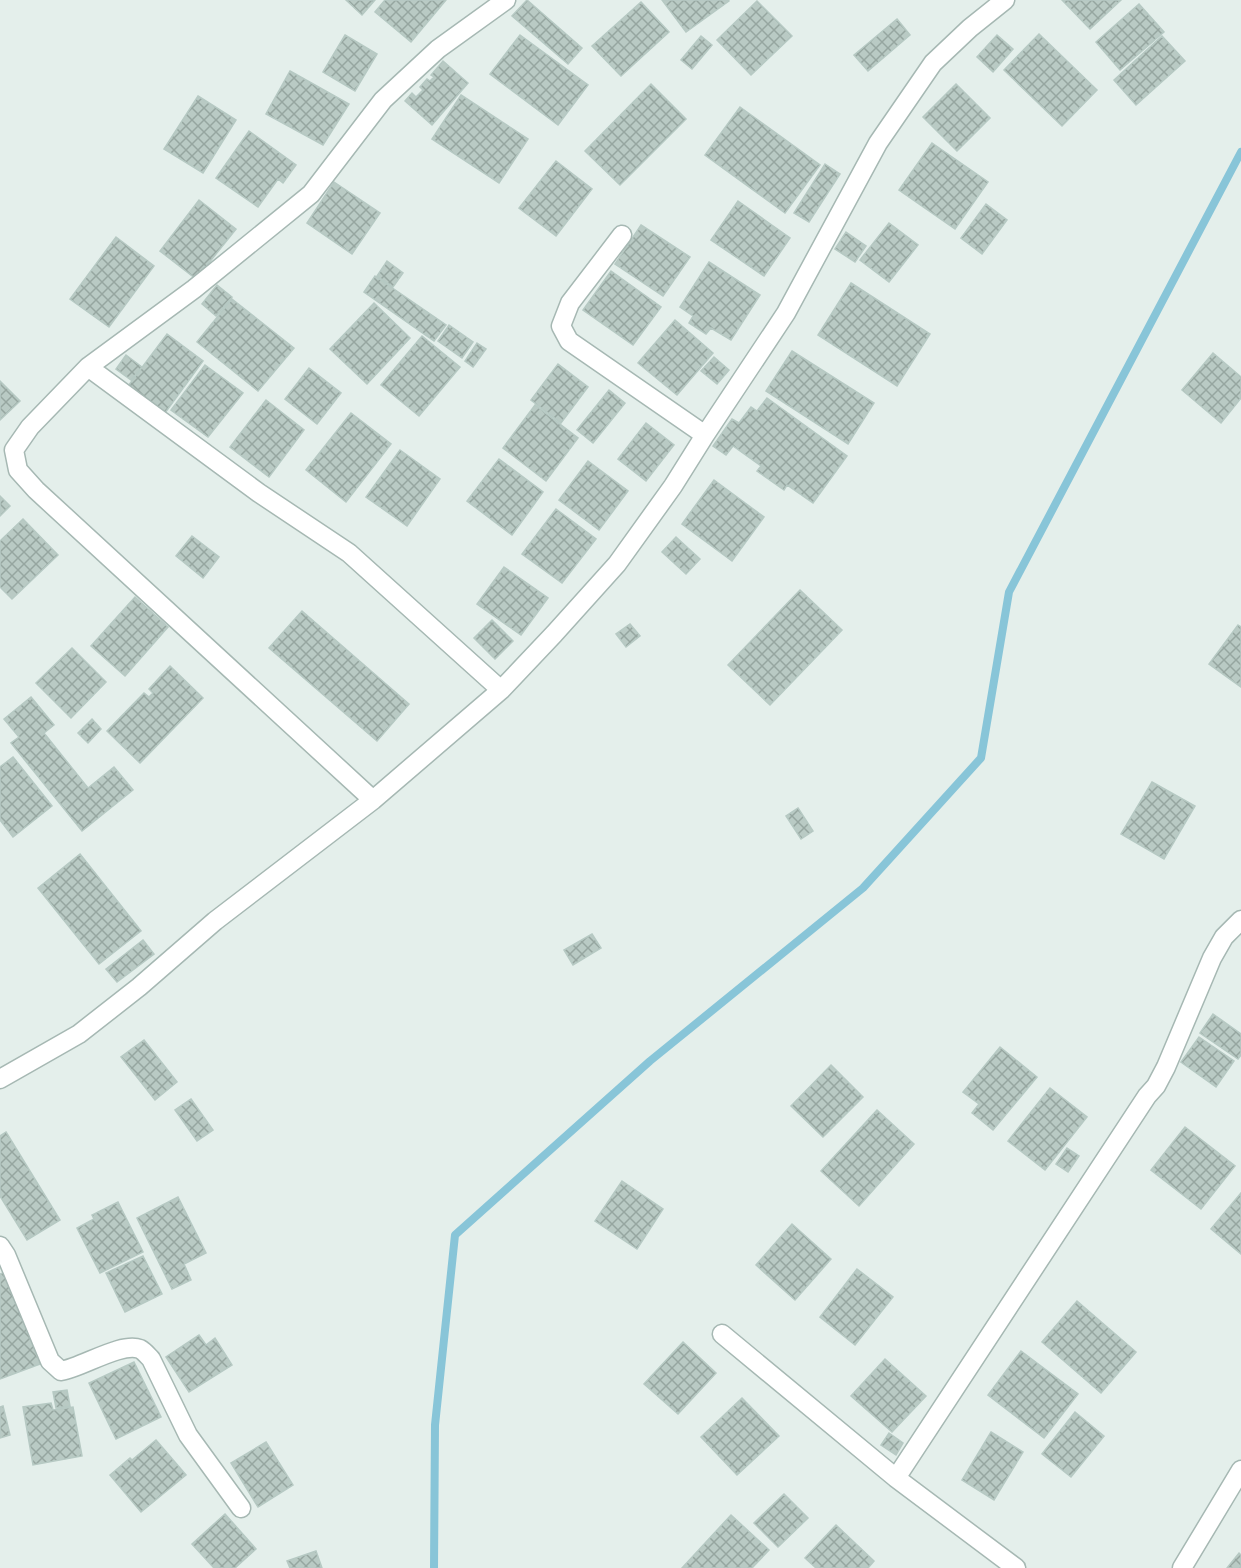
<svg xmlns="http://www.w3.org/2000/svg" width="1241" height="1568" font-family="Poppins,sans-serif">
  <style>
    .lines { fill: none; stroke-linecap: round; stroke-linejoin: round }
    .stream { stroke: #88c5d8; stroke-width: 8 }
    .building { fill: url(#building-cross-hatch); stroke: #b6c9c3; stroke-width: 1.5 }
    .minor-casing { stroke: #a6b8b3; stroke-width: 21 }
    .minor { stroke: #fff; stroke-width: 18 }
  </style>
  <defs>
    <pattern id="building-cross-hatch" width="8" height="8" patternUnits="userSpaceOnUse" patternTransform="scale(1.5)"><rect width="8" height="8" fill="#b9cac4"/><path d="M0 0l8 8M0 8l8-8" fill="none" stroke="#96a6a0"/></pattern>
  </defs>
  <rect width="100%" height="100%" fill="#e4efeb"/>
  <g class="lines">
    <path class="stream" d="M 434,1568 L 435,1425 L 455,1235 L 650,1061 L 863,888 L 981,758 L 1009,592 L 1241,152"/>
  </g>
  <path class="building" d="M 346,0 L 375,0 L 362,15 Z
    M 385,0 L 446,0 L 411,42 L 375,12 Z
    M 527,0 L 582,48 L 568,64 L 512,16 Z
    M 662,0 L 728,0 L 729,1 L 686,32 Z
    M 1062,0 L 1121,0 L 1090,29 Z
    M 757,1 L 792,36 L 751,75 L 717,40 Z
    M 641,2 L 669,32 L 621,76 L 592,46 Z
    M 1139,4 L 1164,32 L 1120,70 L 1096,42 Z
    M 897,19 L 910,35 L 868,71 L 854,55 Z
    M 1039,34 L 1097,90 L 1062,126 L 1004,70 Z
    M 345,35 L 377,54 L 355,91 L 323,72 Z
    M 520,35 L 588,85 L 558,125 L 490,74 Z
    M 997,35 L 1013,49 L 993,72 L 977,57 Z
    M 701,36 L 712,45 L 692,69 L 681,60 Z
    M 1162,36 L 1185,61 L 1136,105 L 1114,80 Z
    M 443,61 L 468,83 L 432,125 L 405,101 L 412,93 L 416,97 L 423,90 L 420,87 L 427,79 L 430,81 L 434,77 L 431,75 Z
    M 290,71 L 349,104 L 323,145 L 266,114 Z
    M 651,84 L 686,119 L 620,185 L 585,151 Z
    M 956,84 L 990,118 L 957,151 L 923,117 Z
    M 461,95 L 528,139 L 499,183 L 432,139 Z
    M 198,96 L 236,120 L 203,173 L 164,149 Z
    M 740,107 L 820,165 L 785,213 L 705,155 Z
    M 249,131 L 296,165 L 283,183 L 278,179 L 258,207 L 216,178 Z
    M 932,143 L 988,182 L 955,229 L 899,190 Z
    M 556,161 L 592,189 L 556,236 L 519,208 Z
    M 825,164 L 840,174 L 809,222 L 794,213 Z
    M 334,182 L 380,213 L 352,254 L 307,223 Z
    M 199,200 L 236,229 L 196,279 L 160,251 Z
    M 738,201 L 790,238 L 764,276 L 711,240 Z
    M 986,204 L 1007,220 L 982,254 L 961,238 Z
    M 889,223 L 918,245 L 889,282 L 860,260 Z
    M 641,225 L 690,257 L 663,296 L 615,264 Z
    M 846,232 L 866,246 L 855,262 L 835,249 Z
    M 116,237 L 154,266 L 109,327 L 70,299 Z
    M 387,261 L 403,273 L 393,287 L 377,276 Z
    M 709,262 L 760,295 L 731,340 L 711,328 L 706,334 L 689,323 L 693,316 L 680,307 Z
    M 611,271 L 661,307 L 633,345 L 583,310 Z
    M 375,276 L 446,325 L 434,341 L 364,292 Z
    M 851,283 L 930,334 L 897,386 L 818,335 Z
    M 217,285 L 232,297 L 216,316 L 202,304 Z
    M 232,299 L 294,348 L 258,391 L 197,342 Z
    M 374,303 L 410,338 L 367,384 L 330,349 Z
    M 675,320 L 713,353 L 677,395 L 638,363 Z
    M 449,325 L 473,342 L 462,358 L 438,341 Z
    M 167,334 L 203,361 L 165,413 L 128,386 Z
    M 422,336 L 460,367 L 419,416 L 381,385 Z
    M 477,343 L 486,349 L 473,367 L 465,361 Z
    M 792,351 L 874,403 L 848,444 L 766,391 Z
    M 1213,353 L 1241,377 L 1241,398 L 1221,423 L 1182,390 Z
    M 126,355 L 142,367 L 131,380 L 116,369 Z
    M 714,357 L 729,370 L 717,384 L 701,371 Z
    M 558,364 L 588,387 L 561,423 L 531,400 Z
    M 205,365 L 243,393 L 208,437 L 171,410 Z
    M 309,368 L 341,393 L 317,424 L 285,399 Z
    M 0,381 L 20,401 L 0,420 Z
    M 609,390 L 625,403 L 593,443 L 577,430 Z
    M 767,398 L 847,456 L 813,503 L 787,485 L 784,490 L 757,471 L 761,466 L 733,446 L 726,455 L 713,446 L 732,419 L 739,423 L 751,407 L 757,411 Z
    M 266,400 L 304,430 L 269,477 L 230,447 Z
    M 535,405 L 578,438 L 546,481 L 503,448 Z
    M 351,413 L 391,444 L 346,502 L 306,470 Z
    M 646,423 L 674,445 L 646,481 L 618,459 Z
    M 400,450 L 440,479 L 407,526 L 366,497 Z
    M 499,459 L 543,492 L 512,535 L 467,501 Z
    M 588,461 L 628,491 L 599,530 L 559,500 Z
    M 714,480 L 764,517 L 732,561 L 682,524 Z
    M 0,496 L 10,506 L 0,516 Z
    M 556,509 L 596,539 L 562,583 L 522,554 Z
    M 23,519 L 58,555 L 12,599 L 0,587 L 0,541 Z
    M 192,536 L 219,557 L 203,578 L 176,556 Z
    M 676,537 L 700,559 L 686,574 L 662,552 Z
    M 504,567 L 548,598 L 521,635 L 477,604 Z
    M 800,590 L 842,630 L 770,705 L 728,665 Z
    M 135,597 L 168,627 L 125,676 L 91,646 Z
    M 302,611 L 409,704 L 377,741 L 269,648 Z
    M 492,620 L 513,641 L 495,659 L 474,638 Z
    M 630,624 L 640,636 L 626,647 L 616,634 Z
    M 1238,625 L 1241,627 L 1241,687 L 1209,664 Z
    M 72,648 L 106,682 L 71,718 L 36,683 Z
    M 170,666 L 203,698 L 140,763 L 107,731 L 144,693 L 149,697 L 153,693 L 149,689 Z
    M 31,697 L 54,725 L 44,733 L 88,788 L 114,767 L 133,790 L 82,831 L 11,743 L 19,737 L 4,719 Z
    M 92,719 L 101,729 L 88,743 L 78,733 Z
    M 13,757 L 52,806 L 13,837 L 0,820 L 0,767 Z
    M 1152,782 L 1195,806 L 1164,859 L 1121,834 Z
    M 798,808 L 813,831 L 801,839 L 786,816 Z
    M 80,854 L 141,931 L 99,964 L 38,888 Z
    M 592,934 L 601,948 L 573,965 L 564,950 Z
    M 143,940 L 154,954 L 117,982 L 106,969 Z
    M 1213,1014 L 1241,1034 L 1241,1055 L 1238,1059 L 1200,1033 Z
    M 1199,1037 L 1234,1061 L 1216,1087 L 1181,1062 Z
    M 144,1040 L 177,1082 L 155,1100 L 121,1057 Z
    M 1000,1047 L 1037,1077 L 993,1130 L 972,1113 L 979,1104 L 963,1092 Z
    M 831,1065 L 863,1097 L 823,1137 L 791,1106 Z
    M 1050,1088 L 1087,1117 L 1045,1170 L 1008,1141 Z
    M 191,1099 L 213,1130 L 197,1141 L 175,1110 Z
    M 877,1110 L 914,1144 L 859,1206 L 821,1171 Z
    M 1185,1127 L 1235,1166 L 1201,1209 L 1151,1170 Z
    M 6,1132 L 60,1220 L 27,1240 L 0,1196 L 0,1136 Z
    M 1067,1148 L 1079,1156 L 1068,1172 L 1056,1164 Z
    M 622,1181 L 663,1209 L 637,1249 L 595,1221 Z
    M 1241,1193 L 1241,1254 L 1211,1229 Z
    M 178,1197 L 206,1253 L 184,1264 L 191,1280 L 172,1289 L 137,1218 Z
    M 118,1202 L 143,1252 L 100,1273 L 77,1228 L 94,1219 L 92,1215 Z
    M 792,1224 L 831,1259 L 795,1300 L 756,1265 Z
    M 143,1256 L 162,1294 L 125,1312 L 106,1273 Z
    M 857,1269 L 893,1297 L 855,1345 L 820,1317 Z
    M 6,1272 L 40,1364 L 0,1379 L 0,1274 Z
    M 1077,1301 L 1136,1352 L 1101,1393 L 1042,1342 Z
    M 199,1335 L 206,1345 L 215,1338 L 232,1365 L 189,1392 L 166,1357 Z
    M 683,1342 L 716,1373 L 678,1414 L 644,1384 Z
    M 1021,1351 L 1078,1394 L 1044,1438 L 988,1395 Z
    M 885,1359 L 926,1396 L 892,1432 L 851,1396 Z
    M 134,1362 L 161,1417 L 116,1439 L 89,1383 Z
    M 67,1390 L 70,1406 L 56,1408 L 53,1392 Z
    M 742,1398 L 779,1436 L 737,1475 L 701,1437 Z
    M 51,1403 L 53,1410 L 73,1407 L 82,1456 L 33,1465 L 23,1407 Z
    M 3,1406 L 10,1435 L 0,1438 L 0,1407 Z
    M 1075,1412 L 1104,1436 L 1071,1477 L 1042,1454 Z
    M 991,1432 L 1023,1452 L 994,1500 L 962,1480 Z
    M 889,1433 L 903,1443 L 896,1455 L 881,1445 Z
    M 156,1440 L 186,1475 L 141,1512 L 110,1475 L 130,1458 L 132,1460 Z
    M 266,1442 L 293,1485 L 258,1507 L 231,1463 Z
    M 784,1494 L 808,1518 L 778,1547 L 754,1523 Z
    M 225,1514 L 256,1549 L 235,1568 L 214,1568 L 192,1544 Z
    M 731,1515 L 769,1550 L 752,1568 L 682,1568 Z
    M 836,1525 L 874,1561 L 868,1568 L 816,1568 L 805,1558 Z
    M 316,1551 L 322,1568 L 290,1568 L 287,1561 Z
    M 1239,1553 L 1241,1555 L 1241,1568 L 1227,1568 Z"/>
  <g class="lines">
    <defs>
      <path id="minor" d="M 622,235 L 570,303 L 561,326 L 569,341 L 705,435
        M 88,367 L 259,493 L 349,553 L 501,690
        M 373,800 L 36,490 L 18,470 L 14,450 L 30,427 L 88,367 L 194,289 L 311,194 L 383,100 L 438,49 L 506,0
        M 0,1079 L 79,1034 L 139,987 L 215,921 L 373,800 L 501,690 L 554,634 L 617,564 L 673,486 L 705,435 L 786,313 L 878,143 L 933,63 L 970,28 L 1005,0
        M 0,1246 L 6,1255 L 50,1361 L 61,1371 C 83,1367 121,1342 140,1349 C 144,1351 148,1356 151,1359 L 188,1435 L 241,1508
        M 722,1334 L 896,1478
        M 1016,1568 L 896,1478 L 1147,1096 L 1156,1086 L 1166,1067 L 1212,958 L 1224,937 L 1241,920
        M 1182,1568 L 1241,1470"/>
    </defs>
    <use href="#minor" class="minor-casing"/>
    <use href="#minor" class="minor"/>
  </g>
</svg>
